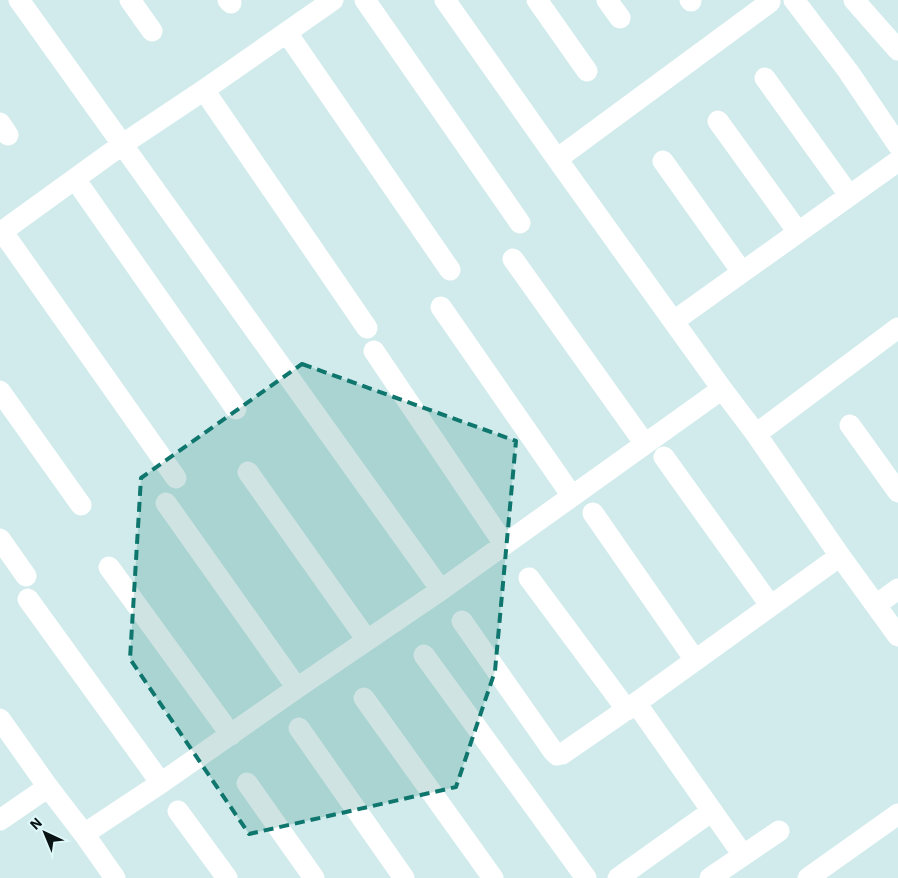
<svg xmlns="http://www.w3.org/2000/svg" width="898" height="878" font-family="'IBM Plex Sans',sans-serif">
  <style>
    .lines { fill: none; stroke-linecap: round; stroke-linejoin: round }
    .minor { stroke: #fff; stroke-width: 21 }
    .marked { fill: #0f766e; fill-opacity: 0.2; stroke: #0f766e; stroke-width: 4; stroke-dasharray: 10 6; stroke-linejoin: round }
  </style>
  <rect width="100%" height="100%" fill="#d1ebec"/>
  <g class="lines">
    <path class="minor" d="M 19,0 L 441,590
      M 130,0 L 152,31
      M 228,0 L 231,3
      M 365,0 L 520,223
      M 445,0 L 557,159 L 722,389 L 756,434 L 840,556 L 898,636
      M 537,0 L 587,71
      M 607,0 L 620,18
      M 690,0 L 691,1
      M 794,0 L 848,71 L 898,145
      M 854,0 L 898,50
      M 287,33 L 450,270
      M 765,78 L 849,195
      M 204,90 L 367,328
      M 718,121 L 798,232
      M 0,123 L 8,135
      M 557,159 L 770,2
      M 663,161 L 742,272
      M 75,179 L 236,409
      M 2,231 L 176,478
      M 0,233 L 123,144 L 204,90 L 333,0
      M 513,259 L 645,444
      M 441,307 L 572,496
      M 674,321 L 898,161
      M 374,351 L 504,544
      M 0,391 L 81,505
      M 850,425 L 898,492
      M 756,434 L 898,328
      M 664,457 L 770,605
      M 248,472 L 367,640
      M 166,503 L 297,688
      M 593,513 L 695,660
      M 0,539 L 26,576
      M 109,567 L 231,735
      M 529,578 L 627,710
      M 28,599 L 161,783
      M 876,605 L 898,589
      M 462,621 L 553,751 L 557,755 L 562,754 L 636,703 L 840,556
      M 424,655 L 586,878
      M 364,698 L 493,878
      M 636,703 L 743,855
      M 0,719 L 48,787 L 84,834 L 115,878
      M 299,728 L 404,878
      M 247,783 L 314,878
      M 178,811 L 227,878
      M 0,820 L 48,787
      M 84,834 L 161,783 L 297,688 L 441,590 L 722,389
      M 618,878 L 712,811
      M 710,878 L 779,831
      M 808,878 L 898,814"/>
  </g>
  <path class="marked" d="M 302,364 L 516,441 L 495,671 L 456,787 L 249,834 L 130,659 L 141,478 Z"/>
  <g transform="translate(45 833) rotate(316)" stroke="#def8f9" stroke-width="4" paint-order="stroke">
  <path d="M0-4L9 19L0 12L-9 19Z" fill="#0a1314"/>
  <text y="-8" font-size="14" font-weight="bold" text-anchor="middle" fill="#0a1314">N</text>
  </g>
</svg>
